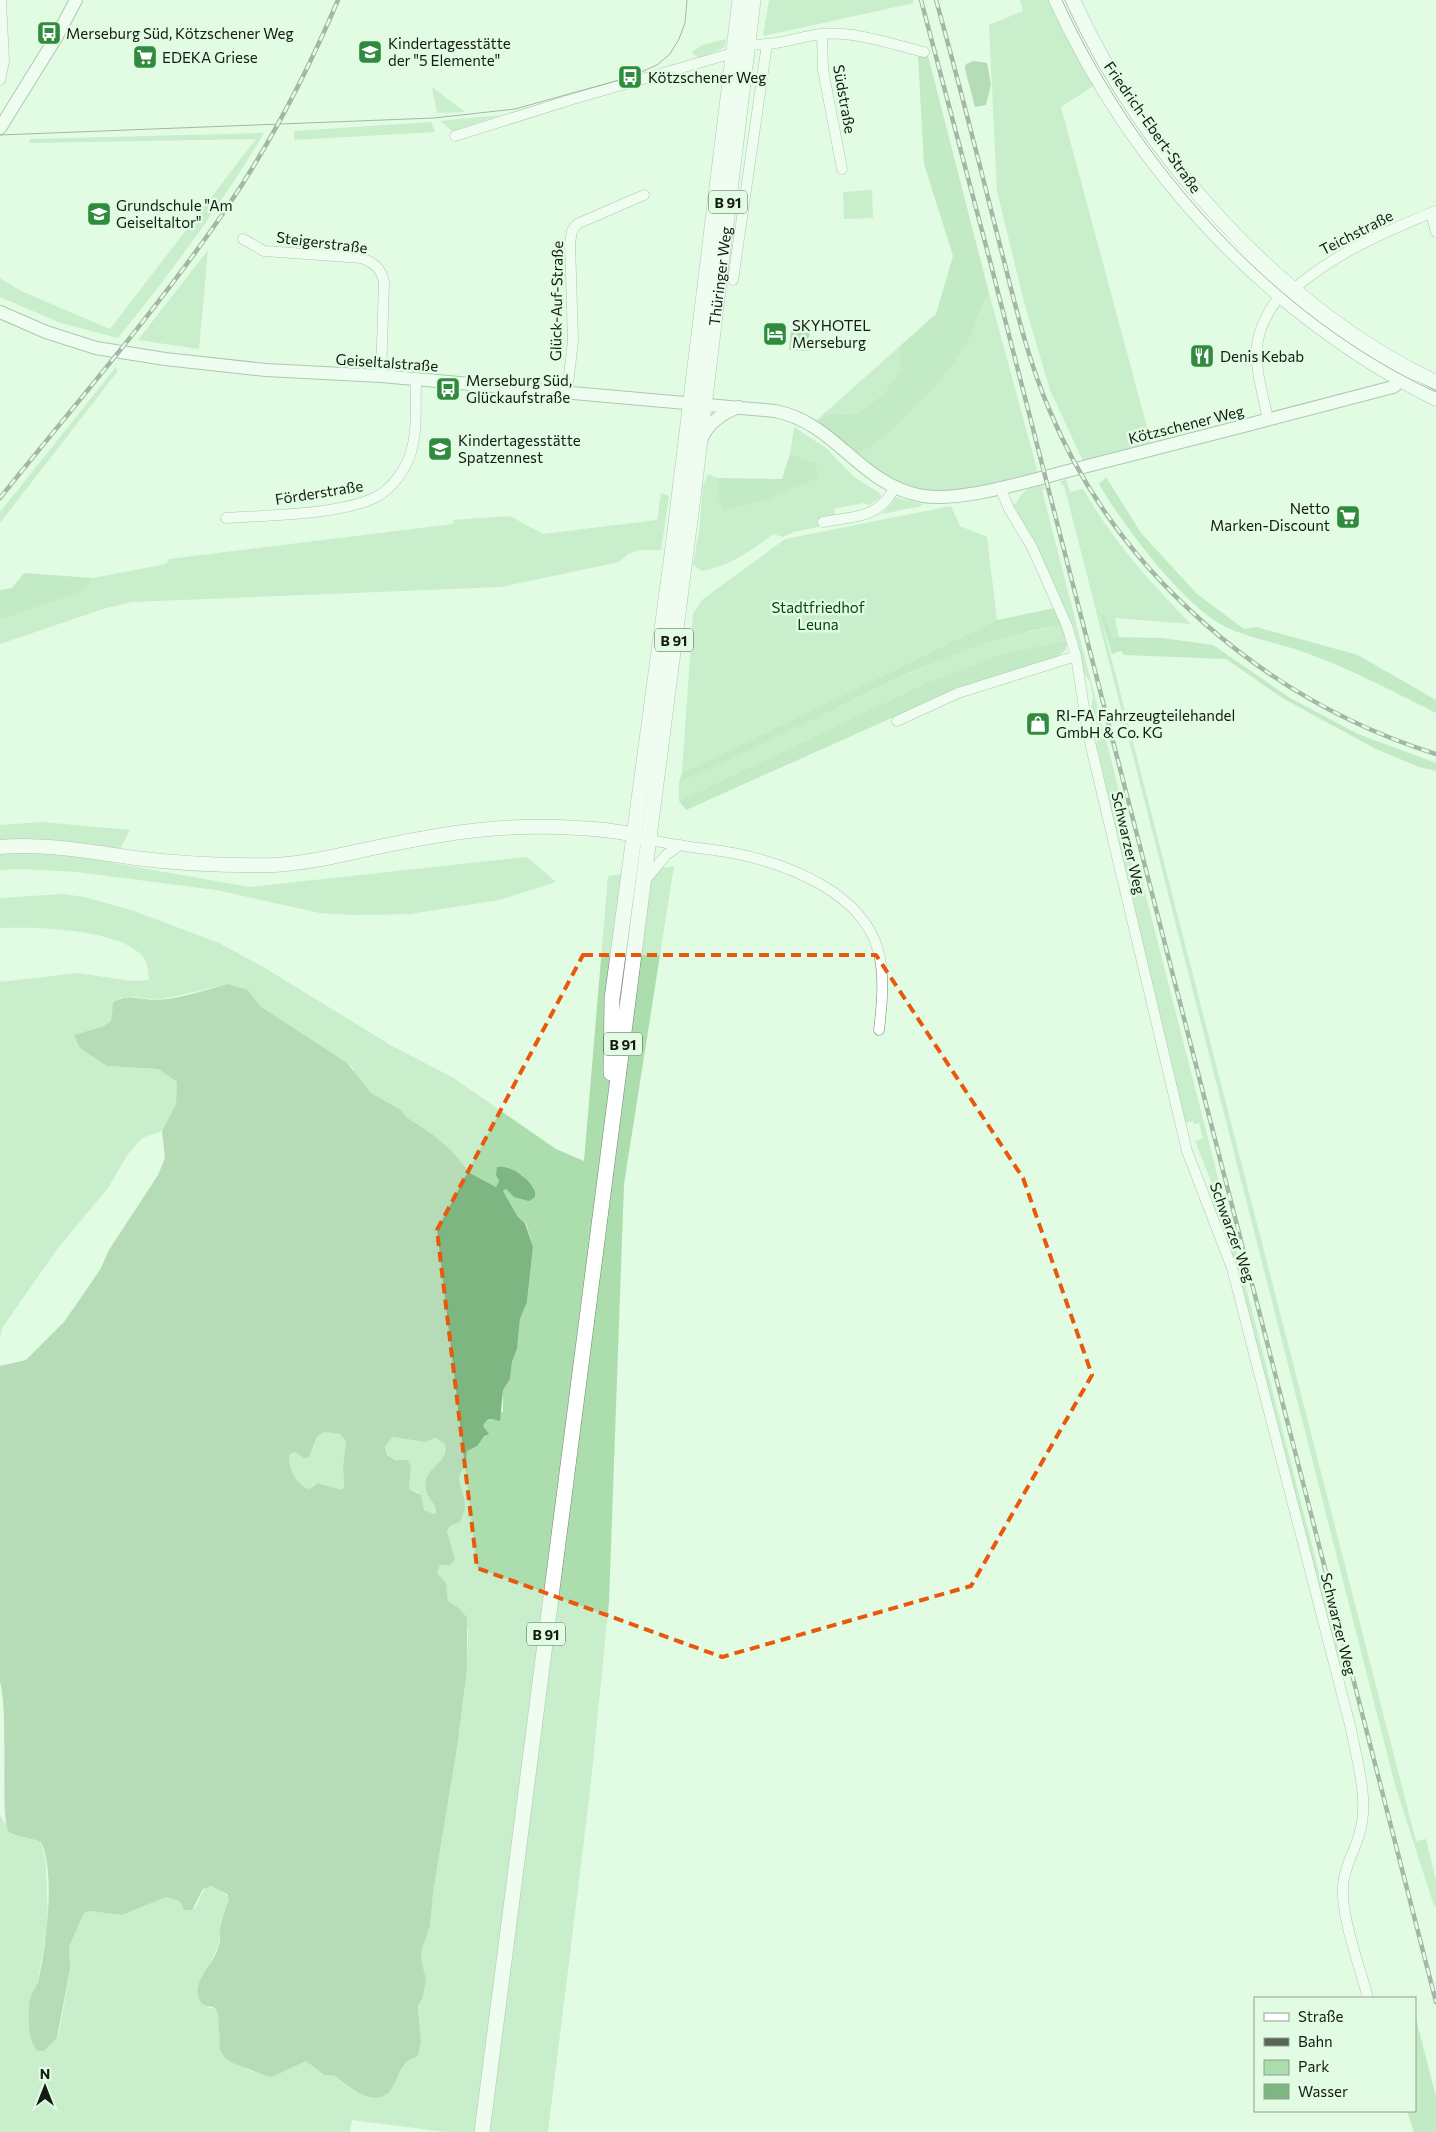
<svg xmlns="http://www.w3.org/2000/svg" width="1436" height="2132" font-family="Commissioner,sans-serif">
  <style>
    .green { fill: #abddad }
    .forest { fill: #9bd49e }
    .water { fill: #7eb681; fill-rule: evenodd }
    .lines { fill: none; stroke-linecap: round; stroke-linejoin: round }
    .minor-casing { stroke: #718772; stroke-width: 11 }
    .tertiary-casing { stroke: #718772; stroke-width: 14 }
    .secondary-casing { stroke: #718772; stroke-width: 15 }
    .primary-casing { stroke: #718772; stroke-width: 16 }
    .minor { stroke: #fff; stroke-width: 10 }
    .tertiary { stroke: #fff; stroke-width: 12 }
    .secondary { stroke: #fff; stroke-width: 14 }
    .primary { stroke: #fff; stroke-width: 15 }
    .tram { stroke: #586558; stroke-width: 1 }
    .rail-casing { stroke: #586558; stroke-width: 4.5 }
    .rail { stroke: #e2fbe3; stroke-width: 2.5; stroke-dasharray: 8; stroke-linecap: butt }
    .marked { fill: none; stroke: #e8590c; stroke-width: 4; stroke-dasharray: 10 6; stroke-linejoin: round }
    .labels { text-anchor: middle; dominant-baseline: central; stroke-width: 5; stroke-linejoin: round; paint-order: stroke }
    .shield { fill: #e2fbe3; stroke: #515e51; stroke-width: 1 }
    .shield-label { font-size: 14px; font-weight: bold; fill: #131b13 }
    .poi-label { font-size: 15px; fill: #131b13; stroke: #e2fbe3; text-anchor: start }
    .street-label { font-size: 15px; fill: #131b13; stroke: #e2fbe3 }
    .park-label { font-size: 15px; fill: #054513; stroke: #e2fbe3 }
  </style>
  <rect width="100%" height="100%" fill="#e2fbe3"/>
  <path class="green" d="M 769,0 L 913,0 L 914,3 L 763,36 Z
    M 1020,0 L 1051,0 L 1095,85 L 1061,107 L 1151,442 L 1147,446 L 1086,461 L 1083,461 L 1050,390 L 1024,302 L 997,191 L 989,25 L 1023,11 Z
    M 726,39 L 725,47 L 699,59 L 692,52 L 702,45 Z
    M 432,87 L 465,112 L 437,113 Z
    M 501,115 L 452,131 L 440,121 Z
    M 431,122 L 435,132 L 294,140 L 294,131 Z
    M 264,133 C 221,206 171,272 118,338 L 61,323 L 0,297 L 0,278 L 21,291 L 110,329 L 256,139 L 29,143 L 30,139 Z
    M 872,190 L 873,218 L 844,219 L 843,192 Z
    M 208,250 L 199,349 L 138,340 Z
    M 989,293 L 1038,473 C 991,485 930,507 885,477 C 875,471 867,462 858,455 C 918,413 963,361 989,293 Z
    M 900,346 L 900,370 L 884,393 L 859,413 L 833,414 L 817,420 Z
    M 116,367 L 117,372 L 0,523 L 0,512 Z
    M 794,427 L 826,448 L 854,477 L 881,494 L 880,498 L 869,505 L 863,503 L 834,509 L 835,515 L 820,518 L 822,526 L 793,532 L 783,537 L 773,534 C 751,551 730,566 702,571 L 693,565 L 699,531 L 703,486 L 708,474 L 718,478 L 717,493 L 722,510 L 815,463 L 790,454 Z
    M 1066,479 L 1070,492 L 1083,489 C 1112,540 1150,582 1191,624 L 1115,618 L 1119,638 L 1111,637 L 1105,614 L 1100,614 L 1416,1841 L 1426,1839 L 1436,1881 L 1436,1905 L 1434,1906 L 1395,1785 L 1064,485 L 1061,485 L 1061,481 Z
    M 1043,485 L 1045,489 L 1042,490 L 1343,1666 L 1338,1667 L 1236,1266 L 1226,1234 L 1212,1202 L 1218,1199 L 1195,1141 L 1203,1138 L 1199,1123 L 1194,1124 L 1193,1121 L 1185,1123 L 1096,743 C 1103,733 1098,724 1090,716 L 1093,697 L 1090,682 L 1084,673 L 1074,628 L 1042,557 L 1013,504 L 1017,503 C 1021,490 1031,488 1043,485 Z
    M 661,493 L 669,496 L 661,550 L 640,550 L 628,554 L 619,562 L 501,587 L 132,602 L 106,608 L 0,644 L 0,620 L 84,591 L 93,578 L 166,564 L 169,559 L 453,524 L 453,520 L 510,516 L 543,534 L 657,520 Z
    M 895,497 L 922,504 L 922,506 L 881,514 L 892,504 Z
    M 951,506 L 960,526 L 987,537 L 997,620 L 682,773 L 693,614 L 702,600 L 785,539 Z
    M 1063,625 L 1067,640 L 1002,654 L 930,681 L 679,801 L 679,783 L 886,684 L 958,652 L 999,638 Z
    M 42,822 L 130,830 L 113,863 L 250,887 L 527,857 L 556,882 L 499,900 L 410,914 L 354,915 L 320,913 L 216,890 L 77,872 L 22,869 L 0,870 L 0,825 Z
    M 674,866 L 624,1184 L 609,1602 L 590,1791 L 548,2132 L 446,2132 L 352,2120 L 350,2132 L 0,2132 L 0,1815 L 12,1834 L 41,1842 L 46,1863 L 48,1923 L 37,1985 L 30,2000 L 30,2025 L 34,2048 L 44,2051 L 57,2038 L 60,2029 L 70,1968 L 69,1947 L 84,1913 L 89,1911 L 122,1915 L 166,1897 L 179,1901 L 182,1908 L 195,1908 L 206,1886 C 215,1886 226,1892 229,1900 L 221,1920 L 219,1946 L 203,1976 L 209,2008 L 215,2008 L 219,2013 L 219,2040 L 225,2058 L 251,2071 L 272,2077 L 306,2061 L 324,2075 L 336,2076 C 349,2091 366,2100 386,2095 L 406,2063 L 413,2059 L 421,2041 L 418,2006 L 423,1997 L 426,1979 L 421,1959 L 422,1949 L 430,1926 L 433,1893 L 457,1748 L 467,1670 L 468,1629 L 459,1608 L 448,1601 L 447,1591 L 437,1573 L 440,1565 L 455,1560 L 447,1531 L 465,1503 L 459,1477 L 466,1463 L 467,1451 L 484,1431 L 483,1426 L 485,1421 L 495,1419 L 503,1411 L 503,1390 L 510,1379 L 512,1362 L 517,1349 L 520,1319 L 527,1302 L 533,1247 L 526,1223 L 518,1217 L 503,1191 L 506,1189 L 514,1197 L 534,1188 L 522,1175 L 496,1175 L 499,1181 L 496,1187 L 470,1173 L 452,1151 L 432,1134 L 406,1117 L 401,1110 L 371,1093 L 355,1074 L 352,1067 L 260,1006 L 248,990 L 228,984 L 159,1000 L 135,997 L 119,998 L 112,1009 L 112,1021 L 104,1026 L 74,1035 L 107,1066 L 158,1069 L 177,1082 L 176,1104 L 162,1131 L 142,1138 L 128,1154 L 108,1188 L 58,1248 L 2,1328 L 0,1338 L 0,982 L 78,973 L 131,981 L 149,980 C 148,973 148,963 144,958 C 121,928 35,927 0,928 L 0,898 L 63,894 L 84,897 L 131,910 L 219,943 L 265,968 L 392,1046 L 452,1077 L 556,1149 L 584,1161 L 608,876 Z
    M 324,1432 L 340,1434 L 346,1442 L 343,1466 L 344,1487 L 340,1491 L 321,1483 L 310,1489 C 297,1486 288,1467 289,1455 L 295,1452 L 311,1453 L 317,1437 Z
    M 393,1437 L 425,1442 L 436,1438 L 444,1442 C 451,1460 428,1470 425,1486 L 436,1513 L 434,1514 L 424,1510 L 418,1492 L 409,1489 L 411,1468 C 403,1461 396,1460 388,1455 L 385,1446 Z"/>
  <path class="forest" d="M 918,56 L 928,56 L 989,293 L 969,338 L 954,362 L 934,388 L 889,433 L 858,455 L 817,420 L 833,414 L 859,413 L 884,393 L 900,370 L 900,346 L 936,314 L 953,256 L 924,164 Z
    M 790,454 L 815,463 L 819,477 L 769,499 L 722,511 L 717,493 L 718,478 L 782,479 Z
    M 1106,477 L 1141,533 L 1197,594 L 1244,629 L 1256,627 L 1358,655 L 1436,700 L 1436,713 C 1394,692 1353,670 1309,654 C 1282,644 1252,639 1226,627 C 1184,607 1123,525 1099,484 Z
    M 24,573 L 93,578 L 84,591 L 0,620 L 0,590 L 12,588 Z
    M 1055,608 L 1063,625 C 982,637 910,672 836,708 C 784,733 732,759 679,783 L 682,773 L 997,620 Z
    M 1100,614 L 1105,614 L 1112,637 L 1162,638 L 1213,645 L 1290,698 L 1358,734 L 1436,763 L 1436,771 L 1419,767 L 1374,748 L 1284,699 L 1226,659 L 1124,655 L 1121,651 L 1112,654 Z
    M 1067,640 L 1066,650 L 1055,658 L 961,687 L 686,810 L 679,801 L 930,681 L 1002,654 Z
    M 1415,2015 L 1436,2097 L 1436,2132 L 1414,2132 L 1407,2111 L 1415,2111 Z"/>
  <path class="water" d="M 974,61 L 987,63 L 991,85 L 986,105 L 975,107 L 965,69 L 966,64 Z
    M 792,320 L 799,320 L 810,329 L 808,351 L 789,350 Z
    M 228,984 L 248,990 L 260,1006 L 347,1063 L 371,1093 L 401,1110 L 406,1117 L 432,1134 L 452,1151 L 470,1173 L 496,1187 L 499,1181 L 496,1175 L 497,1167 C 510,1164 532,1180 535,1192 L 535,1197 L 529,1201 L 514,1197 L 506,1189 L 503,1191 L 518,1217 L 525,1223 L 533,1247 L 527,1302 L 520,1319 L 517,1349 L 512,1362 L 510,1379 L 503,1390 L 500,1421 C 492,1419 487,1417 483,1426 L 489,1434 L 484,1436 L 477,1446 L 467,1451 L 466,1463 L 459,1477 C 462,1497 470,1501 460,1522 L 450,1526 L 447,1531 L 455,1559 L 450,1565 L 440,1565 L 437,1573 L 446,1583 L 448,1601 L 459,1608 L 467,1618 L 467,1670 L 457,1748 L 433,1893 L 430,1926 L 422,1949 L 421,1959 L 426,1979 L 423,1997 L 418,2006 L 421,2041 L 418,2055 C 415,2058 411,2059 408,2061 C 401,2066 395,2084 390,2091 C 375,2108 348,2088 336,2076 L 324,2075 L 306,2061 L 272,2077 L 266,2076 L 233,2063 L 225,2058 L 220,2050 L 218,2013 L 215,2008 L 202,2004 C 187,1983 215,1965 219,1945 C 221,1941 219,1935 220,1930 C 221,1919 225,1910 229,1900 L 227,1894 L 211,1886 L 203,1889 L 192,1910 L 184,1910 L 179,1901 L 166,1897 L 122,1915 L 89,1911 L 84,1913 L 69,1947 L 70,1968 L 57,2038 L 44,2051 L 38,2051 C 27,2043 28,2012 30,2000 C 31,1993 36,1988 38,1982 C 46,1949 56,1872 41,1842 C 30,1837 17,1838 8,1831 C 0,1812 9,1714 0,1682 L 0,1366 L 26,1360 L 64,1322 L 100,1270 L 109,1250 L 158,1175 L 165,1158 L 162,1131 L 176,1104 L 177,1082 L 158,1069 L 107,1066 L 80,1048 L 74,1035 L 104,1026 L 111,1021 L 113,1003 C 127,992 143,1001 159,1000 C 181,998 206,990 228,984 ZM 324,1432 L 340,1434 L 346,1442 L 343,1466 L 344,1487 L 341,1490 L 318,1483 L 310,1489 C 297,1486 288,1467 289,1455 L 295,1452 L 304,1458 L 309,1457 L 317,1437 ZM 393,1437 L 425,1442 L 436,1438 L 444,1443 C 451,1460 430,1466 426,1480 C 422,1494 435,1501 436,1513 L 434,1514 L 424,1510 L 421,1495 L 409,1489 L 411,1468 L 408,1460 L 396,1460 L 387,1455 L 385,1446 Z"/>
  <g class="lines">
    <defs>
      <path id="minor" d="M 822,34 L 823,70 L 842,169
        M 748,44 C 773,47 797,37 821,34 C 855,31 892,44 924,52
        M 0,80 L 4,61 L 1,0
        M 455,136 L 573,99 L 726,55 L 732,56
        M 1431,213 L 1436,232
        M 243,239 L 264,251 L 362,258 C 375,264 381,268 384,282 L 381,376
        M 733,280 L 767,44
        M 1294,289 C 1335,253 1386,231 1436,211
        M 567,393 L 573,341 L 570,243 L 572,231 L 577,224 L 644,195
        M 1268,420 C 1258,369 1244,342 1279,297
        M 1000,487 L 1009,509 L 1032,547 L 1067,626 L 1076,656 L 1088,734 L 1187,1151 L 1232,1268 L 1351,1729 C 1357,1762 1370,1802 1359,1835 C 1354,1853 1344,1867 1343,1886 C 1341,1918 1360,1967 1368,1998
        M 226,518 C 268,515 340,515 376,497 C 392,489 406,469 411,452 C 418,430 415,403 416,380
        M 823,522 C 855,516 879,519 895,487
        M 897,721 L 958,693 L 1076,656
        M 648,839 C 677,847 708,848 738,854 C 790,865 862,893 878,950 C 885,975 882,1005 879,1030
        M 646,879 L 666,855 L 680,845"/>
      <path id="tertiary" d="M 0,128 L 57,36 L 76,0
        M 0,312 L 46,332 L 96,348 L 165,359 L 266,370 L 381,376 L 775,411 C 837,423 859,485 923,496 C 962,502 1028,481 1068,471 C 1176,444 1285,415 1393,387 L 1409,374
        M 701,440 C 708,423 722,413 739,407"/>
      <path id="secondary" d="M 1056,0 C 1135,171 1268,314 1436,399
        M 1073,0 C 1141,152 1284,312 1436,382
        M 0,847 C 45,843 91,852 135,858 C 182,864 228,866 275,865 C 311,863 348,853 383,846 C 450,832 509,823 578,828 C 601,829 622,831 645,838"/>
      <g id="primary">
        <path d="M 611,1073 L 612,999 L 672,555 L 740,0"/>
        <path id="s1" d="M 482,2132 L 694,489 L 753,0"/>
      </g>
    </defs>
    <use href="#minor" class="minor-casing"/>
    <use href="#tertiary" class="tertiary-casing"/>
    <use href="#secondary" class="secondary-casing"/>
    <use href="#primary" class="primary-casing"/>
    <use href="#minor" class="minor"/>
    <use href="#tertiary" class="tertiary"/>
    <use href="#secondary" class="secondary"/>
    <use href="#primary" class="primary"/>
    <path class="tram" d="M 1062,0 C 1136,162 1273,317 1436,392
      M 0,135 L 434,118 L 515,109 L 630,77 L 657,65 L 670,54 L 679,39 L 685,23 L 687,0"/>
    <defs>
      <path id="rail" d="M 921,0 L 990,261 L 1436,2002
        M 936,0 C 960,85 981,171 1003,257 C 1016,308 1028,360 1049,409 C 1117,574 1267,701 1436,754
        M 0,498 C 76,403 157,310 226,209 C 270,144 307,73 338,0"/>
    </defs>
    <use href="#rail" class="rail-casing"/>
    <use href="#rail" class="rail"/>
  </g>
  <path d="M0 0H1436V2132H0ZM 583,955 L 876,955 L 1023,1178 L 1092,1375 L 971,1586 L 722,1657 L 477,1568 L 437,1230 Z" fill="#e2fbe3" fill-opacity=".55" fill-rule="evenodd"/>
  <path class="marked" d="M 583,955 L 876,955 L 1023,1178 L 1092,1375 L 971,1586 L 722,1657 L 477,1568 L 437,1230 Z"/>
  <defs>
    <symbol id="bus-square" viewBox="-11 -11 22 22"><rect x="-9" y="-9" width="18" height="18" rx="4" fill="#2f8b3d" stroke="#e2fbe3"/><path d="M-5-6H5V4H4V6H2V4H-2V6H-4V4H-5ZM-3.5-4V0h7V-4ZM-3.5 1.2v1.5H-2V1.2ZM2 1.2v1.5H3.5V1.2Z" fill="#fff"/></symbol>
    <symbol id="school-square" viewBox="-11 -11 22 22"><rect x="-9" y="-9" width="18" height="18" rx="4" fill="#2f8b3d" stroke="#e2fbe3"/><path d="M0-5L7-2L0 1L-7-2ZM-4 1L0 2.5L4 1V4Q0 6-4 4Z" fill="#fff"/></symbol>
    <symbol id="supermarket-square" viewBox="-11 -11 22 22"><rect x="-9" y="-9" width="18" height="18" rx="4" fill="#2f8b3d" stroke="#e2fbe3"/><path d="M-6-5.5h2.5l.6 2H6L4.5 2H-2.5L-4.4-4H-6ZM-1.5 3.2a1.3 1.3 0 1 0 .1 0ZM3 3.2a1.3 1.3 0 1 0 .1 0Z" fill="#fff"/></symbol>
    <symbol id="hotel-square" viewBox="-11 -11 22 22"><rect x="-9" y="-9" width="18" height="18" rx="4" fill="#2f8b3d" stroke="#e2fbe3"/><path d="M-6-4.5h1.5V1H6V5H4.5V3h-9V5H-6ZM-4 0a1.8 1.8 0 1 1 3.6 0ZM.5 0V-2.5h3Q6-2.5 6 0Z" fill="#fff"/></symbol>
    <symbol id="restaurant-square" viewBox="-11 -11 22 22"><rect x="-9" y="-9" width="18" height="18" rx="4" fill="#2f8b3d" stroke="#e2fbe3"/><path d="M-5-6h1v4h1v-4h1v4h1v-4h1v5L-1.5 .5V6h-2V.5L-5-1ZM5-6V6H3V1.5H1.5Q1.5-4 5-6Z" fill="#fff"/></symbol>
    <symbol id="shop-square" viewBox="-11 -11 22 22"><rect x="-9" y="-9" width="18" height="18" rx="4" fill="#2f8b3d" stroke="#e2fbe3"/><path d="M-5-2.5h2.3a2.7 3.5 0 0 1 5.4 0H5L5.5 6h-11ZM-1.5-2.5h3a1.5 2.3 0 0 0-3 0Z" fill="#fff"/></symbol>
  </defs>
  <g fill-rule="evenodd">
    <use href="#bus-square" x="35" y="19" width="28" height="28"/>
    <use href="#school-square" x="356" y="38" width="28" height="28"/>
    <use href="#supermarket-square" x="131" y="43" width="28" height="28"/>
    <use href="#bus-square" x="616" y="63" width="28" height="28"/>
    <use href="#school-square" x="85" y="200" width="28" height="28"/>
    <use href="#hotel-square" x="761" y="320" width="28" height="28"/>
    <use href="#restaurant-square" x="1188" y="342" width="28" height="28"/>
    <use href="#bus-square" x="434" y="375" width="28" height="28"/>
    <use href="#school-square" x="426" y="435" width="28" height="28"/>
    <use href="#supermarket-square" x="1334" y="503" width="28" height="28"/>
    <use href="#shop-square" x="1024" y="710" width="28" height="28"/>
  </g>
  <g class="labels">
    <g class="shield">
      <rect x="709" y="190.5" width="38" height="23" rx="4"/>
      <rect x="655" y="628.5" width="38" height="23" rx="4"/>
      <rect x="604" y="1032.5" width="38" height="23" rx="4"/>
      <rect x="527" y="1622.5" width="38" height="23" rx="4"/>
    </g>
    <g class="shield-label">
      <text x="728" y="202">B 91</text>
      <text x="674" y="640">B 91</text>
      <text x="623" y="1044">B 91</text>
      <text x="546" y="1634">B 91</text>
    </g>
    <g class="poi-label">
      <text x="66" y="33">Merseburg Süd, Kötzschener Weg</text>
      <text x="388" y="43">Kindertagesstätte<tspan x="388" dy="17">der "5 Elemente"</tspan></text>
      <text x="162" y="57">EDEKA Griese</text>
      <text x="648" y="77">Kötzschener Weg</text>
      <text x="116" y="205">Grundschule "Am<tspan x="116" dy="17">Geiseltaltor"</tspan></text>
      <text x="792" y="325">SKYHOTEL<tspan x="792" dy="17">Merseburg</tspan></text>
      <text x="1220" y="356">Denis Kebab</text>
      <text x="466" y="380">Merseburg Süd,<tspan x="466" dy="17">Glückaufstraße</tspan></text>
      <text x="458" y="440">Kindertagesstätte<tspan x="458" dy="17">Spatzennest</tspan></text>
      <text x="1330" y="508" text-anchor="end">Netto<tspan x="1330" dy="17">Marken-Discount</tspan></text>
      <text x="1056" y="715">RI-FA Fahrzeugteilehandel<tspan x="1056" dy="17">GmbH &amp; Co. KG</tspan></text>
    </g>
    <g class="street-label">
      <text transform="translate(845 99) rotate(80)">Südstraße</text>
      <text transform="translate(1153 127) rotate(55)">Friedrich-Ebert-Straße</text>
      <text transform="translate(1356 232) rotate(-27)">Teichstraße</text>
      <text transform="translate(322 242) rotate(7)">Steigerstraße</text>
      <text stroke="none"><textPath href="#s1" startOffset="1871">Thüringer Weg</textPath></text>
      <text transform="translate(556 301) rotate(-89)">Glück-Auf-Straße</text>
      <text transform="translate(387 362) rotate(4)">Geiseltalstraße</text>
      <text transform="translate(1186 424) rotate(-14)">Kötzschener Weg</text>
      <text transform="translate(319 492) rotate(-9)">Förderstraße</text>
      <text transform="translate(1129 843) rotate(77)">Schwarzer Weg</text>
      <text transform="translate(1233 1232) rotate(70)">Schwarzer Weg</text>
      <text transform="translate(1339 1624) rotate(76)">Schwarzer Weg</text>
    </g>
    <g class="park-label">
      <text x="818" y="607">Stadtfriedhof<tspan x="818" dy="17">Leuna</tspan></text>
    </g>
  </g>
  <rect x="1254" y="1997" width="162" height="115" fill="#e2fbe3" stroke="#8fa190"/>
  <rect x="1264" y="2013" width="25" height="8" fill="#ffffff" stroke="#8fa190"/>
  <text x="1298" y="2022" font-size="15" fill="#131b13">Straße</text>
  <rect x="1264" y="2038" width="25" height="8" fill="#586558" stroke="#8fa190"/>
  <text x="1298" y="2047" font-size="15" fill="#131b13">Bahn</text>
  <rect x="1264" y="2060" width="25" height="15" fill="#abddad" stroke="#8fa190"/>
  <text x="1298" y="2072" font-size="15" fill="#131b13">Park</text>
  <rect x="1264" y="2084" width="25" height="15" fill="#7eb681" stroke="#8fa190"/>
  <text x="1298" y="2097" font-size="15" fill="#131b13">Wasser</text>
  <g transform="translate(45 2087)" stroke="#e2fbe3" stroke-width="4" paint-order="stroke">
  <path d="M0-4L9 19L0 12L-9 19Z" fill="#131b13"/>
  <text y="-8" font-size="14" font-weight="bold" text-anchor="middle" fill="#131b13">N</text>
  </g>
</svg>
